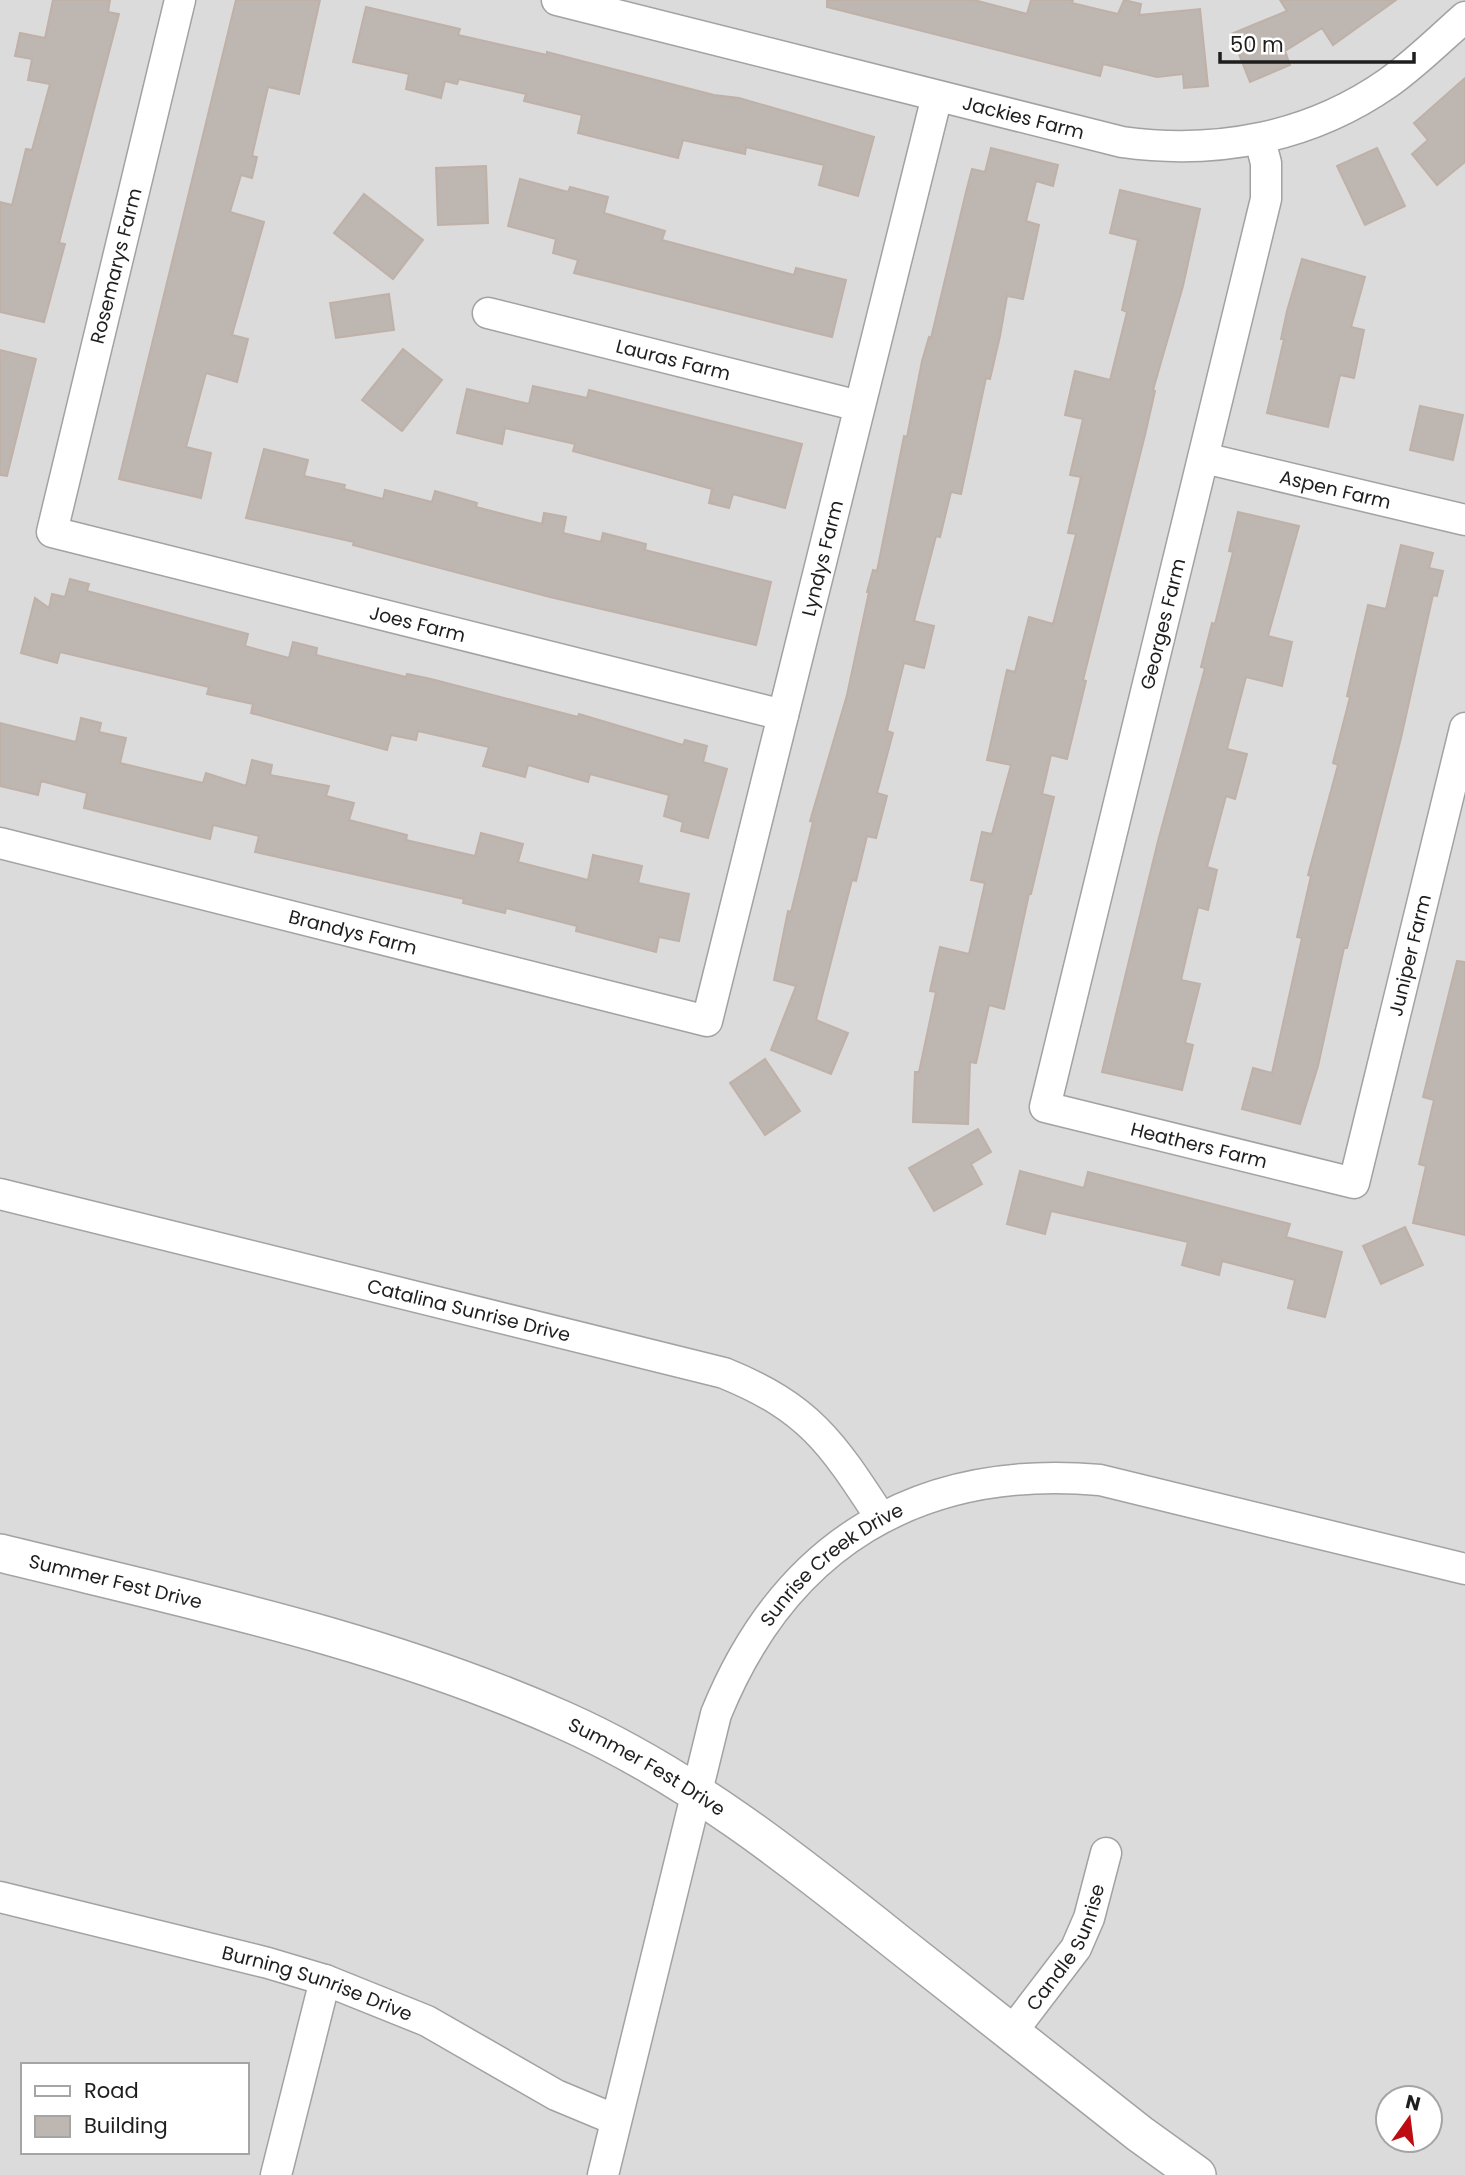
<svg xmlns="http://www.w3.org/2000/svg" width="1465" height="2175" font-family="Poppins,sans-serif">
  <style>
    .residential { fill: #dcdbdb; fill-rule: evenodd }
    .building { fill: #beb6b1; stroke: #bfb1a8; stroke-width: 2 }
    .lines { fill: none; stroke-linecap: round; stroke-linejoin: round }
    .minor-casing { stroke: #a2a2a2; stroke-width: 33 }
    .tertiary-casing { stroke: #a2a2a2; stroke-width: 40 }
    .minor { stroke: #fff; stroke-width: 30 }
    .tertiary { stroke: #fff; stroke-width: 37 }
    .labels { text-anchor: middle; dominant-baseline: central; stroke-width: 6; stroke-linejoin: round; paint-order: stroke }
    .street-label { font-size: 19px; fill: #1e1e1e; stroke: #fff }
  </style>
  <rect width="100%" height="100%" fill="#eeeae4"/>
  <path class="residential" d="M 0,0 L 1465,0 L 1465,2175 L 0,2175 ZM 23,2065 L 247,2065 L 247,2152 L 23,2152 ZM 1388,2098 L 1430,2098 L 1430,2140 L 1388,2140 Z"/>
  <path class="building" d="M 53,0 L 110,0 L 108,12 L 119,14 L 59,243 L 65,244 L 44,322 L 0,312 L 0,202 L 12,205 L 26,149 L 32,150 L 50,84 L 28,80 L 32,59 L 15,56 L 20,33 L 45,38 Z
    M 236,0 L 320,0 L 299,94 L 268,87 L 252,156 L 257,157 L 252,178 L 241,175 L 230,212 L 264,222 L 232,335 L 248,339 L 237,382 L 206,373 L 186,447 L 211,453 L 201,498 L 119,479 Z
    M 827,0 L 974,0 L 1027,14 L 1031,0 L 1073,0 L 1072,3 L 1118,14 L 1124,0 L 1141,4 L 1139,15 L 1200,9 L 1208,86 L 1184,88 L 1183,74 L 1157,77 L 1103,64 L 1100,76 L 827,7 Z
    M 1280,0 L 1396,0 L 1333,45 L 1322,28 L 1285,51 L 1290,65 L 1250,82 L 1231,34 L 1287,11 Z
    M 366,7 L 460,29 L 458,35 L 547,55 L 547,52 L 714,95 L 739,98 L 874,137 L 858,196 L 819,185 L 824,165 L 746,147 L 745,154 L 683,140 L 678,158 L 578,133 L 582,115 L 524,101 L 526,94 L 459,79 L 457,84 L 445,81 L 441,98 L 406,89 L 409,74 L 353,62 Z
    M 1465,78 L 1465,162 L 1437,185 L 1412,154 L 1428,140 L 1414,123 Z
    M 991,148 L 1058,165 L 1053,186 L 1036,181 L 1026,221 L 1039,225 L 1023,299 L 1007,296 L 1000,336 L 990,379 L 986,378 L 961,494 L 951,492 L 940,537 L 936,536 L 914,621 L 934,626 L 924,668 L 904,663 L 887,731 L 893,733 L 877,793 L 887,796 L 876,838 L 867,836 L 856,881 L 852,880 L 816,1020 L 848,1033 L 831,1074 L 771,1050 L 796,986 L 774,980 L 788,911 L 791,912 L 813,822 L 810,821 L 847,695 L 869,592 L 867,592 L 873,570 L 877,571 L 904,436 L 907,437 L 922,361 L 929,337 L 931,338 L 966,192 L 972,169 L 985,172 Z
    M 1377,148 L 1405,206 L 1365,225 L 1337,166 Z
    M 486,166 L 488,223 L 438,225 L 436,168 Z
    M 520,179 L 568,192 L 570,187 L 608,197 L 604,213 L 665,231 L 662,240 L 794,275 L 796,268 L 846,280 L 832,337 L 574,273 L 578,260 L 553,253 L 556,239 L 508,226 Z
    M 1120,190 L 1200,209 L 1183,286 L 1153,390 L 1155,391 L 1145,435 L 1083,680 L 1086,681 L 1067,759 L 1051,755 L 1042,794 L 1054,797 L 1031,894 L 1029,894 L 1004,1009 L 989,1005 L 976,1063 L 970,1062 L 968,1124 L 913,1122 L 915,1072 L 919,1072 L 936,992 L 930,991 L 940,947 L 969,954 L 985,883 L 971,880 L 982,832 L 992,834 L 1011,765 L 987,760 L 1007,670 L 1015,672 L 1029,617 L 1053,624 L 1076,534 L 1068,533 L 1081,477 L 1070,475 L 1083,419 L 1065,415 L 1075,371 L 1110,380 L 1127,312 L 1122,310 L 1138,240 L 1110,233 Z
    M 364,194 L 423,240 L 393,279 L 334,233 Z
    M 1302,259 L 1365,277 L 1351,327 L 1364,330 L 1354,378 L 1340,375 L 1328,427 L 1267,413 L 1284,339 L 1281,339 L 1287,311 Z
    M 389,294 L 394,330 L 336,338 L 330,303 Z
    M 403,349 L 442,380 L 402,431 L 362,400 Z
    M 0,350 L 36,359 L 7,476 L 0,475 Z
    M 533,386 L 587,398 L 589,390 L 802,444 L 785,508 L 733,494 L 729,508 L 709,503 L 712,489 L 573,451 L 575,444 L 505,428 L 502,444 L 457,433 L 467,389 L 529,404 Z
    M 1420,406 L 1463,415 L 1453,460 L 1410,450 Z
    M 264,449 L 308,460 L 304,476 L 345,485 L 344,489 L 383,499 L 385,490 L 432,502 L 435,491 L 477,503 L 476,507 L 542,524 L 544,513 L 566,517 L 563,533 L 601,542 L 603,533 L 646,544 L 645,550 L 771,582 L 756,645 L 550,597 L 353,545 L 354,542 L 246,518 Z
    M 1238,512 L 1299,526 L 1268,636 L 1292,642 L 1282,686 L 1246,677 L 1227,749 L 1247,754 L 1235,799 L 1226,796 L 1207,867 L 1217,870 L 1208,910 L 1198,907 L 1181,980 L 1200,984 L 1185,1043 L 1193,1045 L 1182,1090 L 1102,1072 L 1158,841 L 1205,668 L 1201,667 L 1212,623 L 1215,624 L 1233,552 L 1229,551 Z
    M 1401,545 L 1433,553 L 1429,568 L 1443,571 L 1437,596 L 1433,595 L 1401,738 L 1347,948 L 1344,948 L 1318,1066 L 1300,1124 L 1242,1109 L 1253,1068 L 1272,1073 L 1302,938 L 1297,937 L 1311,876 L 1308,875 L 1338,765 L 1333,763 L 1350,697 L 1347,696 L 1368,605 L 1386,609 Z
    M 70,579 L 89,584 L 87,591 L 248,634 L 245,646 L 289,658 L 293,642 L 317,648 L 316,655 L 406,677 L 407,674 L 431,679 L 578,717 L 579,714 L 683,745 L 685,740 L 707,746 L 703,762 L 727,769 L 708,838 L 681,831 L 683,822 L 664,816 L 669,795 L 590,774 L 588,782 L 528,765 L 525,777 L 483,766 L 489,747 L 418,731 L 416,740 L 391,735 L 387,750 L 251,713 L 253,704 L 207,694 L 209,687 L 60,652 L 57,663 L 21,653 L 35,598 L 49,608 L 52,594 L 65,597 Z
    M 81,718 L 101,723 L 99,732 L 126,738 L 120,763 L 203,783 L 206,773 L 246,786 L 252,760 L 272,765 L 270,775 L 329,786 L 326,796 L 354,803 L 349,820 L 407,835 L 406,840 L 475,856 L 481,833 L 523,844 L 518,862 L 588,880 L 593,855 L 642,866 L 638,883 L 689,894 L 679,941 L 659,937 L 656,952 L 576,931 L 577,926 L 506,908 L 505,913 L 463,903 L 464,899 L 255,852 L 259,836 L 213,825 L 210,839 L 84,808 L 87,793 L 41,781 L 38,795 L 0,786 L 0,723 L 76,742 Z
    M 1457,961 L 1465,962 L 1465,1235 L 1413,1223 L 1426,1166 L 1419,1164 L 1434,1100 L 1423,1097 Z
    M 765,1059 L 800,1111 L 765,1135 L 730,1083 Z
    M 978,1129 L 991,1152 L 971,1164 L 982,1184 L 934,1211 L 909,1168 Z
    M 1020,1171 L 1084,1188 L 1088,1172 L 1290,1224 L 1286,1237 L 1342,1252 L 1325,1317 L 1288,1308 L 1295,1280 L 1222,1261 L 1219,1275 L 1182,1265 L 1188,1242 L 1051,1211 L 1045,1234 L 1007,1224 Z
    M 1405,1227 L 1423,1265 L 1381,1284 L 1363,1246 Z"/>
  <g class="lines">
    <defs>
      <g id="minor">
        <path id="s1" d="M 180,0 L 52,532 L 783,715"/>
        <path id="s2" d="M 557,0 L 1122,142 C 1216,155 1309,138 1388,83 C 1415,64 1440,39 1465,17"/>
        <path id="s3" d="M 1260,140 L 1266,163 L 1266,199 L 1045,1107 L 1354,1183 L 1465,728"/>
        <path id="s4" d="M 488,313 L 859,406"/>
        <path id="s5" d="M 1204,458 L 1465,520"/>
        <path id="s6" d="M 0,843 L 707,1021 L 937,96"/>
        <path id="s7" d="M 0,1194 L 724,1373 C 810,1408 832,1443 881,1518"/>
        <path id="s8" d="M 0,1897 L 268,1963 L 325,1980 L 427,2021 L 556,2095 L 616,2120"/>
        <path id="s9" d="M 1011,2033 L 1076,1948 L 1089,1918 L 1106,1853"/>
        <path d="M 276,2175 L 325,1980"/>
        <path id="s10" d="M 603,2175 L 716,1714 C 785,1544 918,1464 1100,1480 L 1465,1569"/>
      </g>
      <g id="tertiary">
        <path id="s11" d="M 0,1553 C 190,1600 384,1640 563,1720 C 687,1775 794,1860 899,1944 C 979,2007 1060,2071 1140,2134 L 1197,2175"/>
      </g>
    </defs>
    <use href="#minor" class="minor-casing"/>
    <use href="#tertiary" class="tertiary-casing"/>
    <use href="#minor" class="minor"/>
    <use href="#tertiary" class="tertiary"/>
  </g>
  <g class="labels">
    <g class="street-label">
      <text stroke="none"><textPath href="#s2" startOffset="481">Jackies Farm</textPath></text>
      <text transform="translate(116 266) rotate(-76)">Rosemarys Farm</text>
      <text stroke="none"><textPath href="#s4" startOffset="191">Lauras Farm</textPath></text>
      <text stroke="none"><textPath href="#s5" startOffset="135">Aspen Farm</textPath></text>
      <text stroke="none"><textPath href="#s6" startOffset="1206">Lyndys Farm</textPath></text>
      <text stroke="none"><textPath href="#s1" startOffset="924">Joes Farm</textPath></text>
      <text transform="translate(1163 624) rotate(-76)">Georges Farm</text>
      <text stroke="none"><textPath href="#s6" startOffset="364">Brandys Farm</textPath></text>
      <text stroke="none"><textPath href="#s3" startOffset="1547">Juniper Farm</textPath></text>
      <text stroke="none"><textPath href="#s3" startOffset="1153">Heathers Farm</textPath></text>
      <text stroke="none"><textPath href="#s7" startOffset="483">Catalina Sunrise Drive</textPath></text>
      <text stroke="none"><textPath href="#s10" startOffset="668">Sunrise Creek Drive</textPath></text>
      <text stroke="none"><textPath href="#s11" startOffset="119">Summer Fest Drive</textPath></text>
      <text stroke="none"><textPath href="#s11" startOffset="684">Summer Fest Drive</textPath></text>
      <text stroke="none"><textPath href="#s9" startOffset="103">Candle Sunrise</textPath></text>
      <text stroke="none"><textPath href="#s8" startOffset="329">Burning Sunrise Drive</textPath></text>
    </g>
  </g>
  <rect x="21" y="2063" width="228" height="91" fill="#ffffff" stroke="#a5a5a5" stroke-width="2"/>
  <rect x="35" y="2086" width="35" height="10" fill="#ffffff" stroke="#a5a5a5" stroke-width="2"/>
  <text x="84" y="2098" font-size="21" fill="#1e1e1e">Road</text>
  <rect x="35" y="2116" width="35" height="21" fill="#beb6b1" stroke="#a5a5a5" stroke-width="2"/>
  <text x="84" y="2133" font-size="21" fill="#1e1e1e">Building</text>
  <g transform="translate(1409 2119) rotate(14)"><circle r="33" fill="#ffffff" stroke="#a5a5a5" stroke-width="2"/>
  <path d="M0-5L12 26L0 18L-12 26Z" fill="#be0d12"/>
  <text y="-10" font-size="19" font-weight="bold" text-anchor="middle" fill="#1e1e1e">N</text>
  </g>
  <path d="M1220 52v10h194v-10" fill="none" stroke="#1e1e1e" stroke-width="3.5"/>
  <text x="1230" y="52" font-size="21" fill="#1e1e1e" stroke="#ffffff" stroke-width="5" paint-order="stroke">50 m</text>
</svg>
